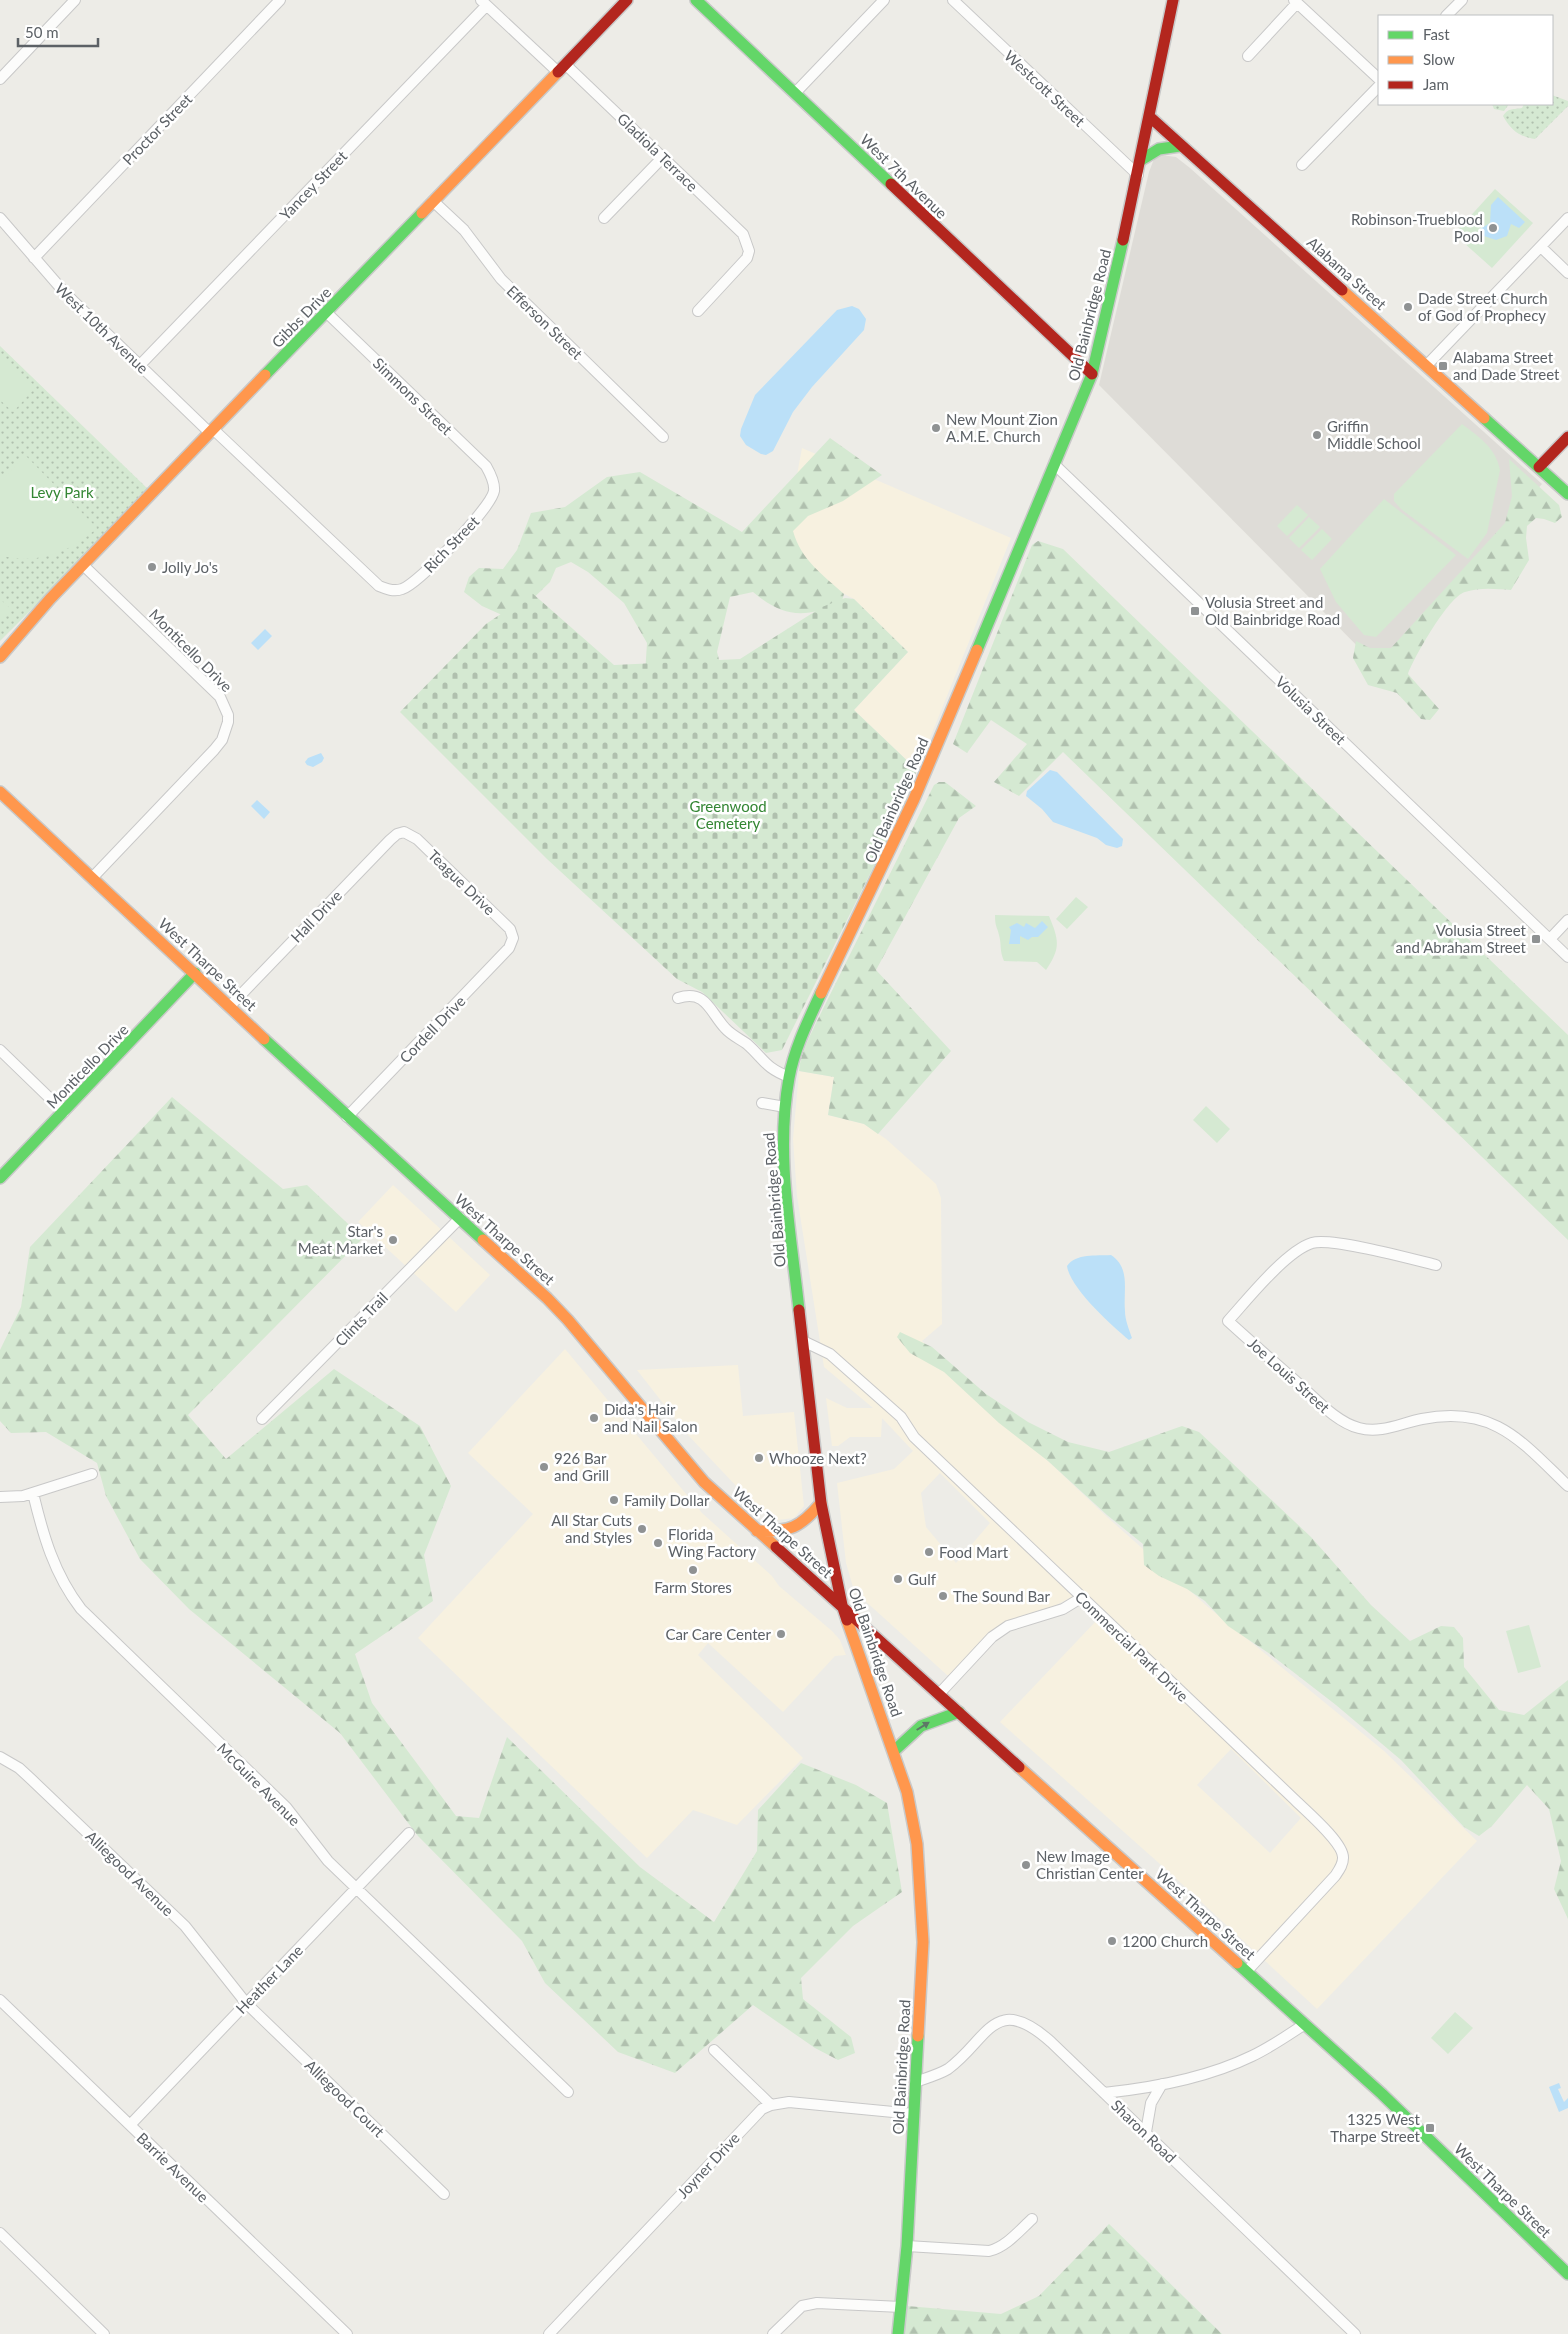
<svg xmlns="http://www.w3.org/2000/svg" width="1568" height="2334" font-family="Lato,sans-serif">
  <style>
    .commercial { fill: #f7f1e0; fill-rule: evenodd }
    .education { fill: #dedcd7 }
    .forest { fill: url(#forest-firs) }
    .cemetery { fill: url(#cemetery-stones) }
    .park { fill: url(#park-dots) }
    .pitch { fill: #d5e9d2 }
    .water { fill: #bbe0f8 }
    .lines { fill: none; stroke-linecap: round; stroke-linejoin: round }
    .street-casing { stroke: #c8c8c8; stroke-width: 12 }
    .fast-casing { stroke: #c9c9c9; stroke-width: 14 }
    .slow-casing { stroke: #c9c9c9; stroke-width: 14 }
    .jam-casing { stroke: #c9c9c9; stroke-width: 14 }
    .street { stroke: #fcfcfb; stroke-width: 10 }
    .fast { stroke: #63d668; stroke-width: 11 }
    .slow { stroke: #ff974d; stroke-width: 11 }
    .jam { stroke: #b3261e; stroke-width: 11 }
    .oneway { fill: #5d7866 }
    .poi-dot { fill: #8f9293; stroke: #fff; stroke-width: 2 }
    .labels { text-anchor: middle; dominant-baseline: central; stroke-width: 5; stroke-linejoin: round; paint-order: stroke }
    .street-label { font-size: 15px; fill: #5c6166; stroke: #fff }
    .poi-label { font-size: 15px; fill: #5c6166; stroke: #fff; text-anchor: start }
    .park-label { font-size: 15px; fill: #338633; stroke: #fff }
  </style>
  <defs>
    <pattern id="forest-firs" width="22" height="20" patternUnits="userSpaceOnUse" patternTransform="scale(1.25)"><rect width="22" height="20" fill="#d5e9d2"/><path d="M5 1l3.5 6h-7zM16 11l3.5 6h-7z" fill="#b0c0ae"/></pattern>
    <pattern id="cemetery-stones" width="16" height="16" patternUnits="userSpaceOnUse" patternTransform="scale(1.25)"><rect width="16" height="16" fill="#d5e9d2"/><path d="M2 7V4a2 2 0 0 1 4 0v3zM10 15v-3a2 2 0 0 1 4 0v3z" fill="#b0c0ae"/></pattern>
    <pattern id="park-dots" width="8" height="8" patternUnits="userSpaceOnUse" patternTransform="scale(1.25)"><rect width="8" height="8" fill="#d5e9d2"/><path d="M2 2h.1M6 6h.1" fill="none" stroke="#b0c0ae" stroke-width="1.8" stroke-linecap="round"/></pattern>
  </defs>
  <rect width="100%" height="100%" fill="#edece7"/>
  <path class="commercial" d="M 802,448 L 1011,538 L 917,770 L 854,710 L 908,652 L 854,599 L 781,561 Z
    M 799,1071 L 834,1077 L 828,1115 L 864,1124 L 886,1139 L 936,1184 L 941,1198 L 942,1324 L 922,1341 L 1106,1516 L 1208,1607 L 1384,1751 L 1477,1841 L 1317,2009 L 1169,1872 L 1000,1722 L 1097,1620 L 1070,1598 L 1039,1614 L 999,1626 L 950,1675 L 947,1675 L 863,1599 L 853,1587 L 846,1563 L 837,1483 L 894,1469 L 913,1451 L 882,1418 L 881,1437 L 850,1437 L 838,1446 L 832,1446 L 826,1398 L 847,1408 L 873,1408 L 824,1367 L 797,1196 L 793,1139 ZM 940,1473 L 990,1523 L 956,1563 L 926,1527 L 921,1493 ZM 1231,1749 L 1301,1818 L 1270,1853 L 1197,1785 Z
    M 393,1185 L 490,1275 L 456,1312 L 358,1222 Z
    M 565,1349 L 702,1513 L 772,1576 L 779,1586 L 832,1631 L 840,1640 L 846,1655 L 835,1656 L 783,1712 L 708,1643 L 698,1655 L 803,1758 L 737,1825 L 693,1810 L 647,1858 L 418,1638 L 533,1514 L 468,1453 Z
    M 738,1365 L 743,1416 L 794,1412 L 804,1506 L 794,1518 L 778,1520 L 767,1514 L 738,1488 L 688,1435 L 637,1370 Z"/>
  <path class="education" d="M 1161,155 L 1176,157 L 1190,168 L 1542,484 L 1378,667 L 1099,385 L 1149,172 L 1154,159 Z"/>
  <path class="forest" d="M 830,438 L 882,475 L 843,501 L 808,516 L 793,531 C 801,560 823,575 844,594 L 842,601 C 806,619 784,618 753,592 L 730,597 L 717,652 L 721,667 L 645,674 L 647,643 L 624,603 L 588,572 L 571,562 L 556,568 L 550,582 L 519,612 L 502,615 L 482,606 L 464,592 L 469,577 L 479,568 L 503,569 L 517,550 L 531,513 L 565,507 L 607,477 L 640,472 L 742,532 Z
    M 1509,459 L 1559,505 L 1562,517 L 1555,523 L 1544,519 L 1536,518 L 1527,526 L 1526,538 L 1529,560 L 1511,590 C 1495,589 1481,587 1465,592 C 1449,596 1414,657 1408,674 L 1439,709 L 1430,720 L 1421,719 L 1397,693 L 1368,685 L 1353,658 L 1356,641 L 1370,648 L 1391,648 L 1505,523 L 1512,496 Z
    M 1038,541 L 1063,549 L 1568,1035 L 1568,1240 L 1063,752 L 1019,796 L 994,782 L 1027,744 L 991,720 L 967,753 L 953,744 L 1032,545 Z
    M 939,782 L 945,782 L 976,806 L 959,818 L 876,970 L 951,1051 L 878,1134 L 864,1124 L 828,1115 L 834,1077 L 799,1071 C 800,1055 808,1040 815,1025 L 934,785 Z
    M 172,1097 L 283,1189 L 307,1185 L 363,1238 L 188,1415 L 226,1459 L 334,1369 L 420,1426 L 451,1486 L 424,1555 L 433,1601 L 355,1654 L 372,1703 L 456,1816 L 479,1818 L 507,1737 L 640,1867 L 714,1922 L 757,1851 L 758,1810 L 801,1763 L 856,1785 L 887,1803 L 902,1892 L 853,1926 L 801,1978 L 803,1999 L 851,2037 L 855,2053 L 838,2060 L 815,2048 L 753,2005 L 675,2073 L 618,2052 L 545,1983 L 522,1941 L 418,1836 L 340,1733 L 189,1609 L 140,1559 L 106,1496 L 97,1463 L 46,1432 L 11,1433 L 0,1421 L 0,1350 L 21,1307 L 30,1247 Z
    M 900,1332 L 932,1347 L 986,1394 L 1028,1422 L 1068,1442 L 1109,1452 L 1182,1426 L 1199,1432 L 1311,1537 L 1371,1605 L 1410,1641 L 1441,1626 L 1454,1627 L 1463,1638 L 1464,1667 L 1499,1710 L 1524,1715 L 1568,1680 L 1568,1919 L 1554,1889 L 1561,1861 L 1549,1809 L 1527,1785 L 1492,1826 L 1479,1836 L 1464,1827 L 1401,1760 L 1336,1705 L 1270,1654 L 1228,1626 L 1205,1601 L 1187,1589 L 1159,1576 L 1144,1565 L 1143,1544 L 1107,1515 L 1048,1461 L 999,1423 L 944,1372 L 910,1353 L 897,1337 Z
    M 1109,2224 L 1222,2334 L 904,2334 L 907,2306 L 1001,2314 L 1039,2296 Z"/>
  <path class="cemetery" d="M 532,593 L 614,665 L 740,659 L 822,607 L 845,598 L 854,599 L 908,652 L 854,710 L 917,770 L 885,844 L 782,1050 L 766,1053 L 702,992 L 677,979 L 547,859 L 400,712 L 486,624 Z"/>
  <path class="park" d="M 1552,95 L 1568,101 L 1568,106 L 1535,139 C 1518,136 1511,130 1503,116 C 1509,107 1513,110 1522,108 L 1524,104 L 1552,104 Z
    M 1492,104 L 1509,104 L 1504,111 L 1494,109 Z
    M 0,346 L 150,491 L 0,641 Z"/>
  <path class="pitch" d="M 1495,189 L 1533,223 L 1492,268 L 1454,234 Z
    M 0,355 L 36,387 L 13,412 L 0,400 Z
    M 1462,424 C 1479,437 1496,448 1500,470 L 1487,533 L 1468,559 L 1401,509 L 1394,501 L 1394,494 Z
    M 26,456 L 97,528 C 71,552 35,566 0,555 L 0,481 Z
    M 1384,499 L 1456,555 L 1376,637 L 1364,635 L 1336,602 L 1320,569 Z
    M 1297,505 L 1308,515 L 1287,536 L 1277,526 Z
    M 1309,517 L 1320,527 L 1299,548 L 1289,538 Z
    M 1322,529 L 1332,539 L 1312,560 L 1301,550 Z
    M 0,599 L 12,610 L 0,621 Z
    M 1076,897 L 1088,907 L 1067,929 L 1056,919 Z
    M 995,915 L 1049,916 C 1059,940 1061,948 1046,970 L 1037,962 L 1004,961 C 999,949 1002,946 999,935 C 997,926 995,927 995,915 Z
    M 1206,1106 L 1230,1129 L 1217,1143 L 1193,1120 Z
    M 1529,1625 L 1541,1667 L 1518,1673 L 1506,1631 Z
    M 1455,2012 L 1473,2028 L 1448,2054 L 1431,2038 Z"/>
  <path class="water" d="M 1498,197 L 1525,222 L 1519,228 L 1511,224 L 1507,236 L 1496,240 L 1484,236 L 1480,229 L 1490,223 L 1491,205 Z
    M 852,306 L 859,309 L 866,319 L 864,330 L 812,387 L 793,412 L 773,451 L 766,455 L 761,454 L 746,445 L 740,436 L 741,429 L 755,395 L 837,310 Z
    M 265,629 L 272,636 L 258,650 L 251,643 Z
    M 321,753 L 324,758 L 322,762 L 313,767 L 307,765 L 305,762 L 308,758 Z
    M 1050,770 L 1057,772 L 1123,839 L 1122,846 L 1117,848 L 1106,845 L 1097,838 L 1053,822 L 1042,809 L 1026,796 L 1027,791 Z
    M 257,800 L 270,812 L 264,819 L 251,806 Z
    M 1042,921 L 1048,927 L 1038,937 L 1032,937 L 1028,940 L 1020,936 L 1020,944 L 1009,944 L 1011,930 L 1009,927 L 1017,923 L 1024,927 L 1026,923 L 1035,928 Z
    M 1111,1255 C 1131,1268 1123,1291 1125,1311 C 1125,1320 1129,1329 1132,1338 L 1129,1340 C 1111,1325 1070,1288 1067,1266 C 1076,1253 1096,1256 1111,1255 Z
    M 1559,2083 L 1561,2088 L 1558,2089 L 1564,2102 L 1568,2098 L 1568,2108 L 1559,2112 L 1549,2087 Z"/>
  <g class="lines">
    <defs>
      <path id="street" d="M 481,0 L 558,72
        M 953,0 L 1138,175
        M 1294,0 L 1379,79
        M 1446,16 L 1462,0
        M 1248,56 L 1297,3
        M 565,64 L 743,234 L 749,251 L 747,258 L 698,311
        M 0,79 L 75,0
        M 795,93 L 884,0
        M 1302,165 L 1379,86
        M 433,201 L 464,230 L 501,279 L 663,437
        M 0,218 L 65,293 L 210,433
        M 604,218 L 663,157
        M 1541,247 L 1568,273
        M 34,258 L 280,0
        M 140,365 L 486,6
        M 1427,365 L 1568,218
        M 213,429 L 379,586 C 386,589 394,592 402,589 C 418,584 491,508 494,491 C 495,483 490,473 486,466 L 326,312
        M 1054,464 L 1568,957
        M 83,565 L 220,697 L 228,715 L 228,722 L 222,740 L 214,750 L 93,877
        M 1550,939 L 1568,920
        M 678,998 C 706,989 710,1012 725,1028 C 731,1035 740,1039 747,1044 C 765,1060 764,1067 789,1077
        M 230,1006 L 390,840 L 397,834 L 404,832 L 417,839 L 510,929 L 513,938 L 509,948 L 347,1117
        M 0,1050 L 64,1112
        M 762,1103 L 785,1107
        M 1436,1265 C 1412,1259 1331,1237 1312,1243 C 1286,1251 1247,1300 1228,1321 C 1251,1342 1275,1363 1299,1384 C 1316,1399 1336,1422 1359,1428 C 1381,1434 1401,1423 1422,1419 C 1494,1405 1521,1441 1568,1486
        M 803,1341 L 830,1354 L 901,1417 L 914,1437 L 1295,1800 C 1306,1811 1344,1843 1343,1858 C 1343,1865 1339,1870 1335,1876 L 1247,1971
        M 262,1419 L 460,1218
        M 33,1493 C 43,1535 54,1574 81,1609 L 286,1807 L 328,1861 L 568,2092
        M 0,1497 L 23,1496 L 92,1474
        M 939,1694 L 992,1637 L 1008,1626 L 1063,1609 L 1081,1598
        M 0,1757 L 19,1768 L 32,1780 L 185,1926 L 246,2003 L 444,2194
        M 0,2000 L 347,2334
        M 714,2050 L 771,2105
        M 915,2082 C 926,2078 938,2075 948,2069 C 988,2040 994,1991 1051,2042 L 1355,2334
        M 1104,2093 C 1152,2088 1209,2077 1252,2056 C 1271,2047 1288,2035 1305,2024
        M 130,2125 L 409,1833
        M 1146,2132 L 1151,2103 L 1162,2084
        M 0,2233 L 104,2334
        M 907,2246 L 989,2251 C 1006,2247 1019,2231 1032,2219
        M 549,2334 L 762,2109 L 771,2105 L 789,2102 L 914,2114
        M 773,2334 L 802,2306 L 817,2303 L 901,2307"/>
      <path id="fast" d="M 696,0 L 891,184
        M 1141,160 L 1159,149 L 1180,146
        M 265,375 L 422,213
        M 1484,418 L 1568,494
        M 977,650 L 1092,374 L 1123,240
        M 264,1039 L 483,1240
        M 0,1178 L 195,973
        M 799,1310 C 791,1233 775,1155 789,1078 C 794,1049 809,1019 821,993
        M 894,1751 L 921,1726 L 959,1712
        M 1237,1963 L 1382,2094 L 1568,2274
        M 898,2334 L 907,2246 L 918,2036"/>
      <path id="slow" d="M 422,213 L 558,72
        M 1342,290 L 1484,418
        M 0,657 L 50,599 L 265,375
        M 0,792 L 264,1039
        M 821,993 L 914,799 L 977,650
        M 483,1240 L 547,1298 L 568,1320 L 704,1482 L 776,1547
        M 757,1531 C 790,1532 800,1528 821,1503
        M 847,1620 L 907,1792 L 917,1844 L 923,1942 L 918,2036
        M 1019,1767 L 1237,1963"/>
      <path id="jam" d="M 558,72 L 627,0
        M 1150,117 L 1342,290
        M 891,184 L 1092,374
        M 1123,240 L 1173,0
        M 1539,467 L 1568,437
        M 799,1310 L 821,1503 L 842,1605 L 847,1620
        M 776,1547 L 1019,1767"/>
    </defs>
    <use href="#street" class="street-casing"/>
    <use href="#fast" class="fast-casing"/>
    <use href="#slow" class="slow-casing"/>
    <use href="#jam" class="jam-casing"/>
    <use href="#street" class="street"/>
    <use href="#fast" class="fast"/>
    <use href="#slow" class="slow"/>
    <use href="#jam" class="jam"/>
  </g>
  <defs><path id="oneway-solid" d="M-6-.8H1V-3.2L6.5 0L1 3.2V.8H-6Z" transform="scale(1.25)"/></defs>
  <use class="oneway" href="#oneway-solid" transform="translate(923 1726) rotate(-32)"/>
  <g class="poi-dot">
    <circle cx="1493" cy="228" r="5"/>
    <circle cx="1408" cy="307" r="5"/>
    <rect x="1438" y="361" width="10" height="10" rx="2.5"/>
    <circle cx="936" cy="428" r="5"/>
    <circle cx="1317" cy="435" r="5"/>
    <circle cx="152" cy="567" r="5"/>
    <rect x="1190" y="606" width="10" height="10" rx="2.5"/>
    <rect x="1531" y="934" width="10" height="10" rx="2.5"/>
    <circle cx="393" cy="1240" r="5"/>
    <circle cx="594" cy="1418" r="5"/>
    <circle cx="759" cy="1458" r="5"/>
    <circle cx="544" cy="1467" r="5"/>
    <circle cx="614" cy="1500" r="5"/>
    <circle cx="642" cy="1529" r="5"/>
    <circle cx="658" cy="1543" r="5"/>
    <circle cx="929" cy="1552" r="5"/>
    <circle cx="693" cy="1570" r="5"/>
    <circle cx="898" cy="1579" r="5"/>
    <circle cx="943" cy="1596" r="5"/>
    <circle cx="781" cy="1634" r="5"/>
    <circle cx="1026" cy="1865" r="5"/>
    <circle cx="1112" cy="1941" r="5"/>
    <rect x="1425" y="2123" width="10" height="10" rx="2.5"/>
  </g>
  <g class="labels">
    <g class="street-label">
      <text transform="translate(1045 88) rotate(43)">Westcott Street</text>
      <text transform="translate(157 129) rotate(-46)">Proctor Street</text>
      <text transform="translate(658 152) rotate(44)">Gladiola Terrace</text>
      <text transform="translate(904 176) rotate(44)">West 7th Avenue</text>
      <text transform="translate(313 185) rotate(-46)">Yancey Street</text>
      <text transform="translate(1347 273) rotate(42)">Alabama Street</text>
      <text transform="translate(1089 315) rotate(-76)">Old Bainbridge Road</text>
      <text transform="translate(301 317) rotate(-46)">Gibbs Drive</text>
      <text transform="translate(545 322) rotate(44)">Efferson Street</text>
      <text transform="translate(102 328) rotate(44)">West 10th Avenue</text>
      <text transform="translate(413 396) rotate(44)">Simmons Street</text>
      <text transform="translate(451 544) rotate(-46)">Rich Street</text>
      <text transform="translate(191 650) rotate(45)">Monticello Drive</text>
      <text transform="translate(1311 710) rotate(44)">Volusia Street</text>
      <text transform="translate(896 800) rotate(-66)">Old Bainbridge Road</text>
      <text transform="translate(462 882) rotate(44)">Teague Drive</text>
      <text transform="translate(316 916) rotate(-46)">Hall Drive</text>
      <text transform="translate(208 964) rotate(43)">West Tharpe Street</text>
      <text transform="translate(432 1029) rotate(-46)">Cordell Drive</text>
      <text transform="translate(87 1066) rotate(-46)">Monticello Drive</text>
      <text transform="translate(774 1200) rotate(-95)">Old Bainbridge Road</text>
      <text transform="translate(505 1239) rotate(42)">West Tharpe Street</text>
      <text transform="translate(361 1319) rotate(-46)">Clints Trail</text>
      <text transform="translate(1289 1375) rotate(42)">Joe Louis Street</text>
      <text transform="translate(783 1532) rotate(42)">West Tharpe Street</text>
      <text transform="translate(1132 1646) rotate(44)">Commercial Park Drive</text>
      <text transform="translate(876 1652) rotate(71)">Old Bainbridge Road</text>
      <text transform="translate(259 1784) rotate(45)">McGuire Avenue</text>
      <text transform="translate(130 1873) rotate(44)">Alliegood Avenue</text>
      <text transform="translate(1206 1914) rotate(42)">West Tharpe Street</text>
      <text transform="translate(269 1979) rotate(-46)">Heather Lane</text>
      <text transform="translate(901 2067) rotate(-87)">Old Bainbridge Road</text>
      <text transform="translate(345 2098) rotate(44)">Alliegood Court</text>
      <text transform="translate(1144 2131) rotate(44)">Sharon Road</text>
      <text transform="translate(708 2165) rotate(-47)">Joyner Drive</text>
      <text transform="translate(173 2167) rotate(44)">Barrie Avenue</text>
      <text transform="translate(1503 2190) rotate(44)">West Tharpe Street</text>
    </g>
    <g class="poi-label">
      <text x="1483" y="219" text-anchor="end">Robinson-Trueblood<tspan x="1483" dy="17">Pool</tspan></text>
      <text x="1418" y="298">Dade Street Church<tspan x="1418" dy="17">of God of Prophecy</tspan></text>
      <text x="1453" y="357">Alabama Street<tspan x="1453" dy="17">and Dade Street</tspan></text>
      <text x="946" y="419">New Mount Zion<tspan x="946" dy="17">A.M.E. Church</tspan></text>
      <text x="1327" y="426">Griffin<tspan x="1327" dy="17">Middle School</tspan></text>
      <text x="162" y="567">Jolly Jo's</text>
      <text x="1205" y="602">Volusia Street and<tspan x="1205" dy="17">Old Bainbridge Road</tspan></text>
      <text x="1526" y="930" text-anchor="end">Volusia Street<tspan x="1526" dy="17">and Abraham Street</tspan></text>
      <text x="383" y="1231" text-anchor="end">Star's<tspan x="383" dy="17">Meat Market</tspan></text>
      <text x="604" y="1409">Dida's Hair<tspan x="604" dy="17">and Nail Salon</tspan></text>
      <text x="554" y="1458">926 Bar<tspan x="554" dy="17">and Grill</tspan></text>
      <text x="769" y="1458">Whooze Next?</text>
      <text x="624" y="1500">Family Dollar</text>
      <text x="632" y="1520" text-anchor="end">All Star Cuts<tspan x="632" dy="17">and Styles</tspan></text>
      <text x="668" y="1534">Florida<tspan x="668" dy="17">Wing Factory</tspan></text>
      <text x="939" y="1552">Food Mart</text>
      <text x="908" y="1579">Gulf</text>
      <text x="693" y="1587" text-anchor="middle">Farm Stores</text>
      <text x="953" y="1596">The Sound Bar</text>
      <text x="771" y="1634" text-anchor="end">Car Care Center</text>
      <text x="1036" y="1856">New Image<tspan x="1036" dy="17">Christian Center</tspan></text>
      <text x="1122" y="1941">1200 Church</text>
      <text x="1420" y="2119" text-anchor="end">1325 West<tspan x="1420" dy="17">Tharpe Street</tspan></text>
    </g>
    <g class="park-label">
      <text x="62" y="492">Levy Park</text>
      <text x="728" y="806">Greenwood<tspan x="728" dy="17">Cemetery</tspan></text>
    </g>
  </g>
  <rect x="1378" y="15" width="175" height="90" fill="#ffffff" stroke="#bec0c2"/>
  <rect x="1388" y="31" width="25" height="8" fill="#63d668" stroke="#bec0c2"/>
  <text x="1423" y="40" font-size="15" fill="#5c6166">Fast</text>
  <rect x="1388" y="56" width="25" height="8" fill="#ff974d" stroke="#bec0c2"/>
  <text x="1423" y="65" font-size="15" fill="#5c6166">Slow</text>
  <rect x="1388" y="81" width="25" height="8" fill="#b3261e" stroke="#bec0c2"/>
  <text x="1423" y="90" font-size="15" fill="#5c6166">Jam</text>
  <path d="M18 38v8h80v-8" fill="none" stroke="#5c6166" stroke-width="2.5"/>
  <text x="25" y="38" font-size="15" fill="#5c6166" stroke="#ffffff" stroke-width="4" paint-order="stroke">50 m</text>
</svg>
